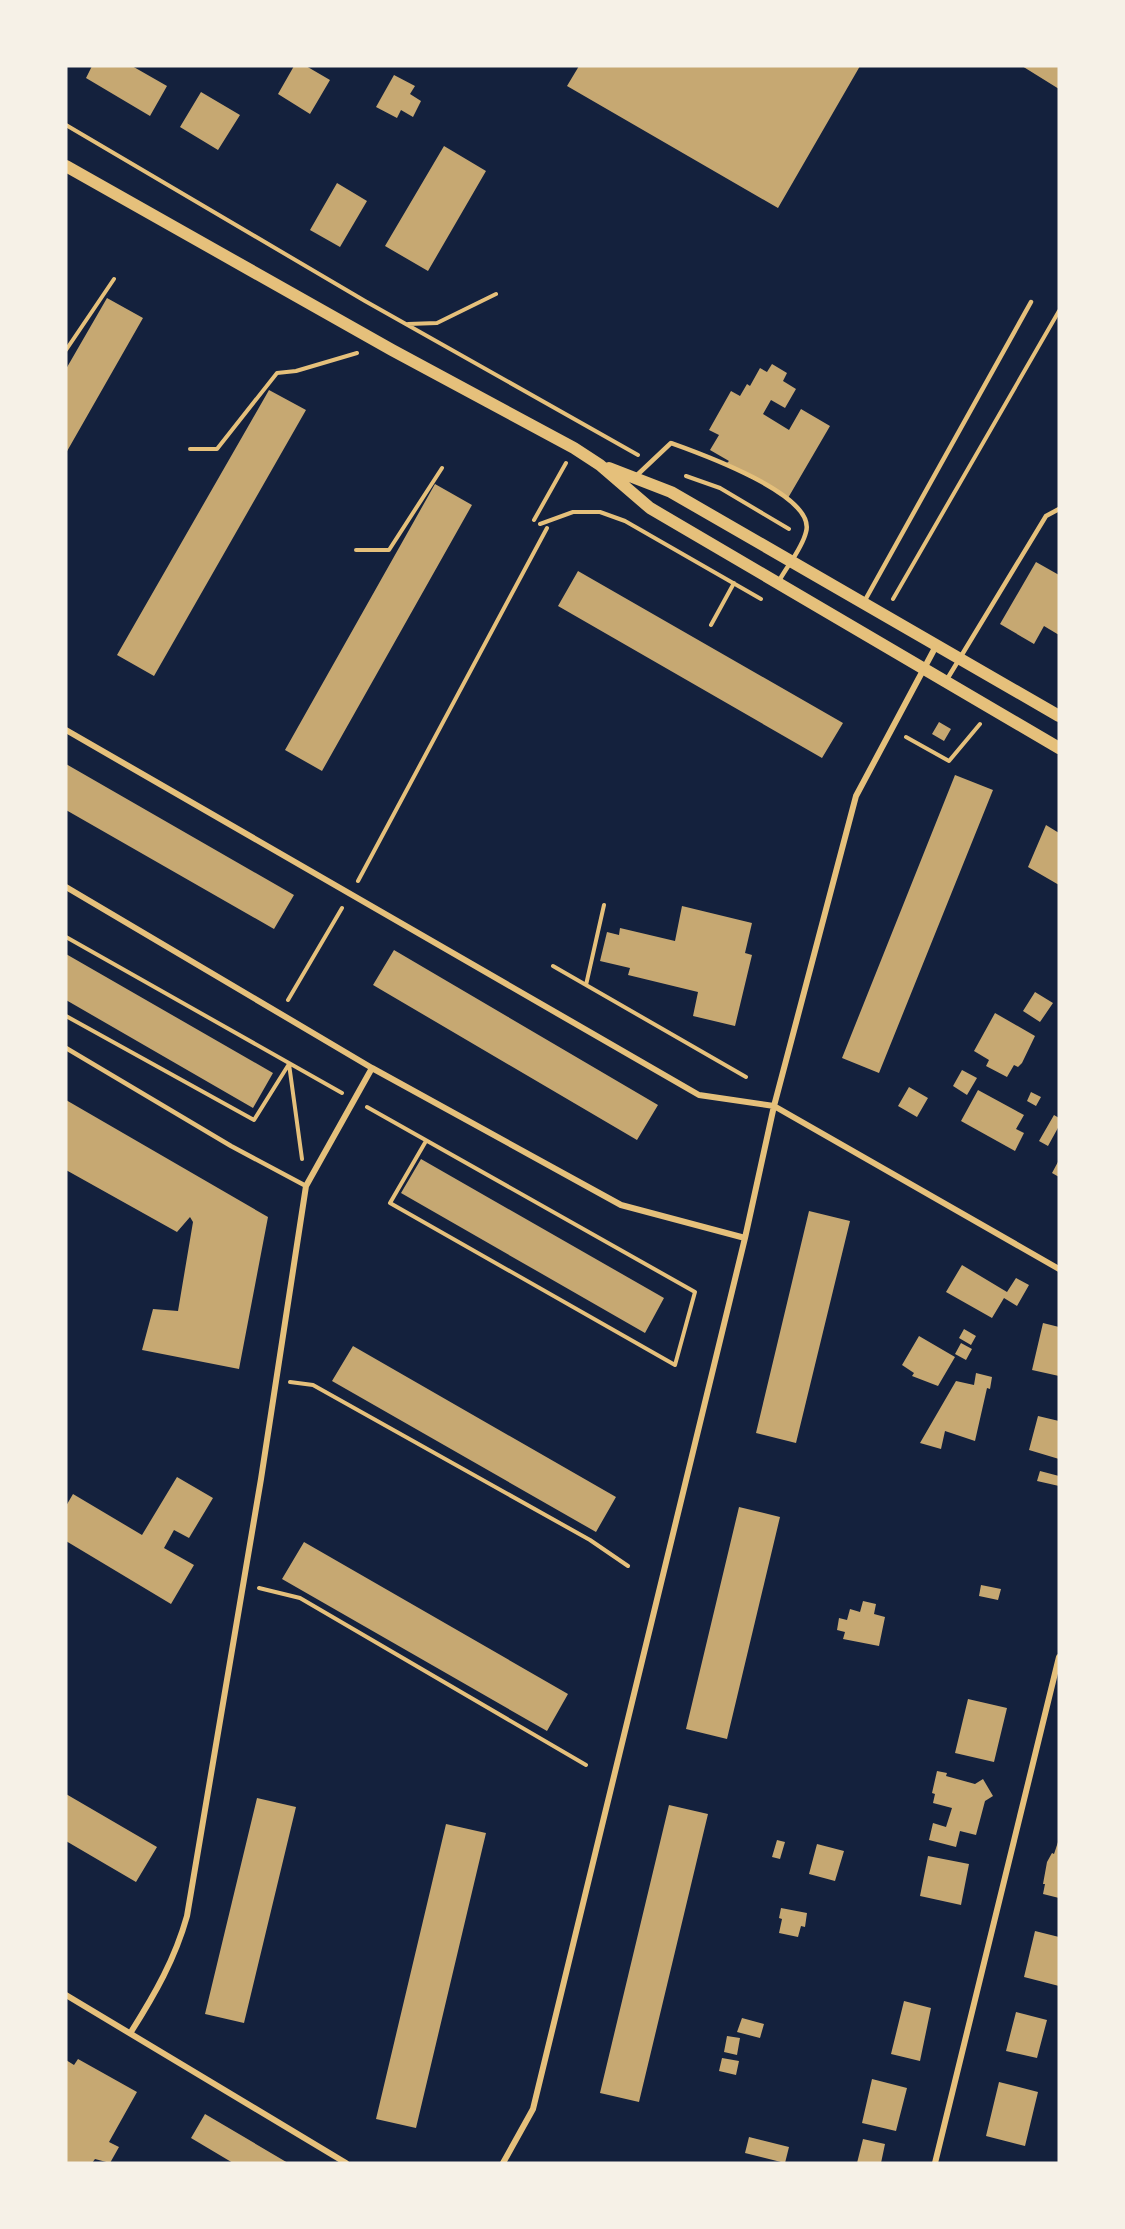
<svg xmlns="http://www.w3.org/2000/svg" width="1125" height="2229" font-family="'Alegreya Sans',sans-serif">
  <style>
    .building { fill: #c6a872 }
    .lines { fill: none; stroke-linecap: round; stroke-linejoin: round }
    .path { stroke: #e5c07b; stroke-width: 4 }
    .service { stroke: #e5c07b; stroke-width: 4.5 }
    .minor { stroke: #e5c07b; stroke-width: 6 }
    .secondary { stroke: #e5c07b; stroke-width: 12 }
  </style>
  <rect width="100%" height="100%" fill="#14213d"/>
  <path class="building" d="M 92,66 L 132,66 L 167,86 L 150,116 L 86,78 Z
    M 294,66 L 306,66 L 330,80 L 310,114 L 278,94 Z
    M 579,66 L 860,66 L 778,208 L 567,86 Z
    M 1022,66 L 1059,66 L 1059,89 Z
    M 394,75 L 415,86 L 410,94 L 421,101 L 413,117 L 401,110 L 397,118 L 376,107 Z
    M 201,92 L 240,115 L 218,150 L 180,127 Z
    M 444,146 L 486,171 L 428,271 L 385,246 Z
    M 337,183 L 367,201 L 340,247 L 310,230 Z
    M 107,298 L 143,318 L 66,453 L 66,369 Z
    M 772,364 L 787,373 L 783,381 L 796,389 L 785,408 L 771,400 L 763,414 L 789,430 L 801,409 L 830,426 L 788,498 L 727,463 L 729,461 L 710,450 L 719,435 L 709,430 L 731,391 L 740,396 L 747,384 L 750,386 L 760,368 L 767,372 Z
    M 269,390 L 306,410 L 154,676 L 117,655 Z
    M 435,484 L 472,505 L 322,771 L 285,750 Z
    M 1036,562 L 1059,575 L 1059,635 L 1044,626 L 1034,644 L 1000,624 Z
    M 578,571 L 843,723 L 822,758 L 558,606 Z
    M 939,722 L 951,729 L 944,741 L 932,734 Z
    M 66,764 L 294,895 L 274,929 L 66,810 Z
    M 955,775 L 993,790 L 879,1073 L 842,1058 Z
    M 1046,825 L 1059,833 L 1059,885 L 1028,867 Z
    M 682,906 L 752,923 L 745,953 L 752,955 L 735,1026 L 693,1016 L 698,992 L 628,975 L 630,968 L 600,961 L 607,932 L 619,935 L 620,928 L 675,941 Z
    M 394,950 L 658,1105 L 637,1140 L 373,985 Z
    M 66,954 L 273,1073 L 253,1108 L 66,1000 Z
    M 1035,992 L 1053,1003 L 1040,1022 L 1023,1011 Z
    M 995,1013 L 1035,1036 L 1022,1063 L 1018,1067 L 1014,1065 L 1007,1077 L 986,1066 L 989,1060 L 974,1051 Z
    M 962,1070 L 977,1078 L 967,1095 L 953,1086 Z
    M 909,1087 L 928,1098 L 917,1117 L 898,1106 Z
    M 978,1090 L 1024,1115 L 1016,1129 L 1024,1133 L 1015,1151 L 961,1121 Z
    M 1031,1092 L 1041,1097 L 1036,1106 L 1027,1101 Z
    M 66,1100 L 268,1217 L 239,1369 L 142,1350 L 153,1309 L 178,1311 L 193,1222 L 190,1217 L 177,1232 L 66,1170 Z
    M 1054,1115 L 1059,1118 L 1059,1126 L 1048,1146 L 1039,1141 Z
    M 421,1159 L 664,1298 L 645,1333 L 401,1193 Z
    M 1059,1160 L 1059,1177 L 1052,1173 Z
    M 809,1211 L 850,1221 L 796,1443 L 756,1433 Z
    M 962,1265 L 1007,1292 L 1016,1278 L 1029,1285 L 1017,1306 L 1004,1298 L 992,1318 L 946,1292 Z
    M 1043,1323 L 1059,1327 L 1059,1376 L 1032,1370 Z
    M 964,1329 L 976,1336 L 971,1345 L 959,1338 Z
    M 919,1336 L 955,1357 L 938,1386 L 912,1376 L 914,1373 L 902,1365 Z
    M 961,1343 L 972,1349 L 966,1360 L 955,1354 Z
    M 353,1346 L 616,1497 L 596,1532 L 332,1381 Z
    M 976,1373 L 992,1377 L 990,1389 L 987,1388 L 975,1441 L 945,1431 L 941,1449 L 920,1443 L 956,1381 L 974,1385 Z
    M 1038,1416 L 1059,1421 L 1059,1459 L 1029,1450 Z
    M 1040,1471 L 1059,1476 L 1059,1486 L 1037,1481 Z
    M 177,1477 L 213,1498 L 189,1538 L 174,1530 L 164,1548 L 194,1565 L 171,1604 L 66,1541 L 66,1506 L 73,1494 L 142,1535 Z
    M 739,1507 L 780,1517 L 727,1739 L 686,1729 Z
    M 304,1542 L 568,1694 L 547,1731 L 282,1579 Z
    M 981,1585 L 1001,1589 L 998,1600 L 979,1596 Z
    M 863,1601 L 876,1604 L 874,1614 L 885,1617 L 879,1646 L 843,1639 L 845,1632 L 837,1630 L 839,1618 L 847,1620 L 850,1609 L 860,1612 Z
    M 968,1699 L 1007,1708 L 994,1762 L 955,1753 Z
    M 937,1771 L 947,1773 L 946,1776 L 975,1784 L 983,1779 L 993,1796 L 985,1801 L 976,1835 L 960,1831 L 956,1847 L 929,1840 L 933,1823 L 946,1827 L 952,1808 L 933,1803 L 935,1794 L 932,1793 Z
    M 66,1794 L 157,1847 L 136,1882 L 66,1841 Z
    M 257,1798 L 296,1807 L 244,2023 L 205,2014 Z
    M 669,1805 L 708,1814 L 639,2102 L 600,2093 Z
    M 446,1824 L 486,1833 L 416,2128 L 376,2119 Z
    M 1059,1839 L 1059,1898 L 1043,1894 L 1045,1884 L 1043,1884 L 1047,1862 L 1052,1853 L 1054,1854 Z
    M 777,1840 L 785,1842 L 780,1859 L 772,1857 Z
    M 817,1844 L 844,1851 L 835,1881 L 809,1874 Z
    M 928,1856 L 969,1864 L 961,1905 L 920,1896 Z
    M 781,1908 L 807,1913 L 805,1927 L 801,1926 L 798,1937 L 779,1933 L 782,1919 L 779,1918 Z
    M 1035,1931 L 1059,1937 L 1059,1986 L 1024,1977 Z
    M 904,2001 L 931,2008 L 920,2061 L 891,2054 Z
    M 1016,2012 L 1047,2020 L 1037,2058 L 1006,2051 Z
    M 742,2018 L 764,2024 L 760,2038 L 737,2032 Z
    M 727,2036 L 740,2038 L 737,2055 L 724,2052 Z
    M 722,2058 L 739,2061 L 736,2075 L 719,2071 Z
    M 78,2059 L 137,2092 L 109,2142 L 119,2147 L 110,2163 L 95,2159 L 92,2163 L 66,2163 L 66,2060 L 74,2065 Z
    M 872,2079 L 907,2088 L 896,2131 L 862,2123 Z
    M 999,2082 L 1038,2092 L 1025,2146 L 986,2136 Z
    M 205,2114 L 288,2163 L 233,2163 L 191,2138 Z
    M 749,2137 L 789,2147 L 785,2163 L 745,2153 Z
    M 863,2139 L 885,2144 L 881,2163 L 857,2163 Z"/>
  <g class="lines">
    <path class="path" d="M 66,125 L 365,301 L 638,455
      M 408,324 L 437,323 L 496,294
      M 66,350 L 114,279
      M 190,449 L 217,449 L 277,373 L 296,371 L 357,353
      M 686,476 L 720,488 L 789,529
      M 534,520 L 566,463
      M 540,524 L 573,512 L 600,512 L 625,521 L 761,599
      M 356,550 L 389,550 L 442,468
      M 893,599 L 1059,311
      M 711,625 L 734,583
      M 906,737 L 949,761 L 980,724
      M 358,881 L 547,528
      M 66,937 L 342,1093
      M 553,966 L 746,1077
      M 586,985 L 604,905
      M 288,1000 L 342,908
      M 66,1016 L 254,1120 L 289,1064 L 302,1159
      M 367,1107 L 695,1292 L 675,1365 L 390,1203 L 426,1141
      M 290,1382 L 313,1385 L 590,1540 L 628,1566
      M 259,1588 L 300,1598 L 586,1765"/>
    <path class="service" d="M 635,477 L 671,443 C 699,453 817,495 806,532 C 802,549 787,566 779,581
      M 864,602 L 1031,302
      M 946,681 L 1046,516 L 1059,509
      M 66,1048 L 231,1146 L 306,1186"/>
    <path class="minor" d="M 66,730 L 699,1095 L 774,1106 L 1059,1269
      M 66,887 L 372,1068 L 621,1205 L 745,1238
      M 66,1995 L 346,2163
      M 131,2032 C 155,1994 175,1959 187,1916 L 261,1479 L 306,1186 L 372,1068
      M 503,2163 L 533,2109 L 745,1238 L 774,1106 L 856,796 L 936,646
      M 935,2163 L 1059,1657"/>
    <path class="secondary" d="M 66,166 L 392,350 L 574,448 L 600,465 L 650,508 L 1059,748
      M 609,468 L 671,492 L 1059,716"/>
  </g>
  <rect width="1125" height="2229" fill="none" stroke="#f6f1e7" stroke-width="135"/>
</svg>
